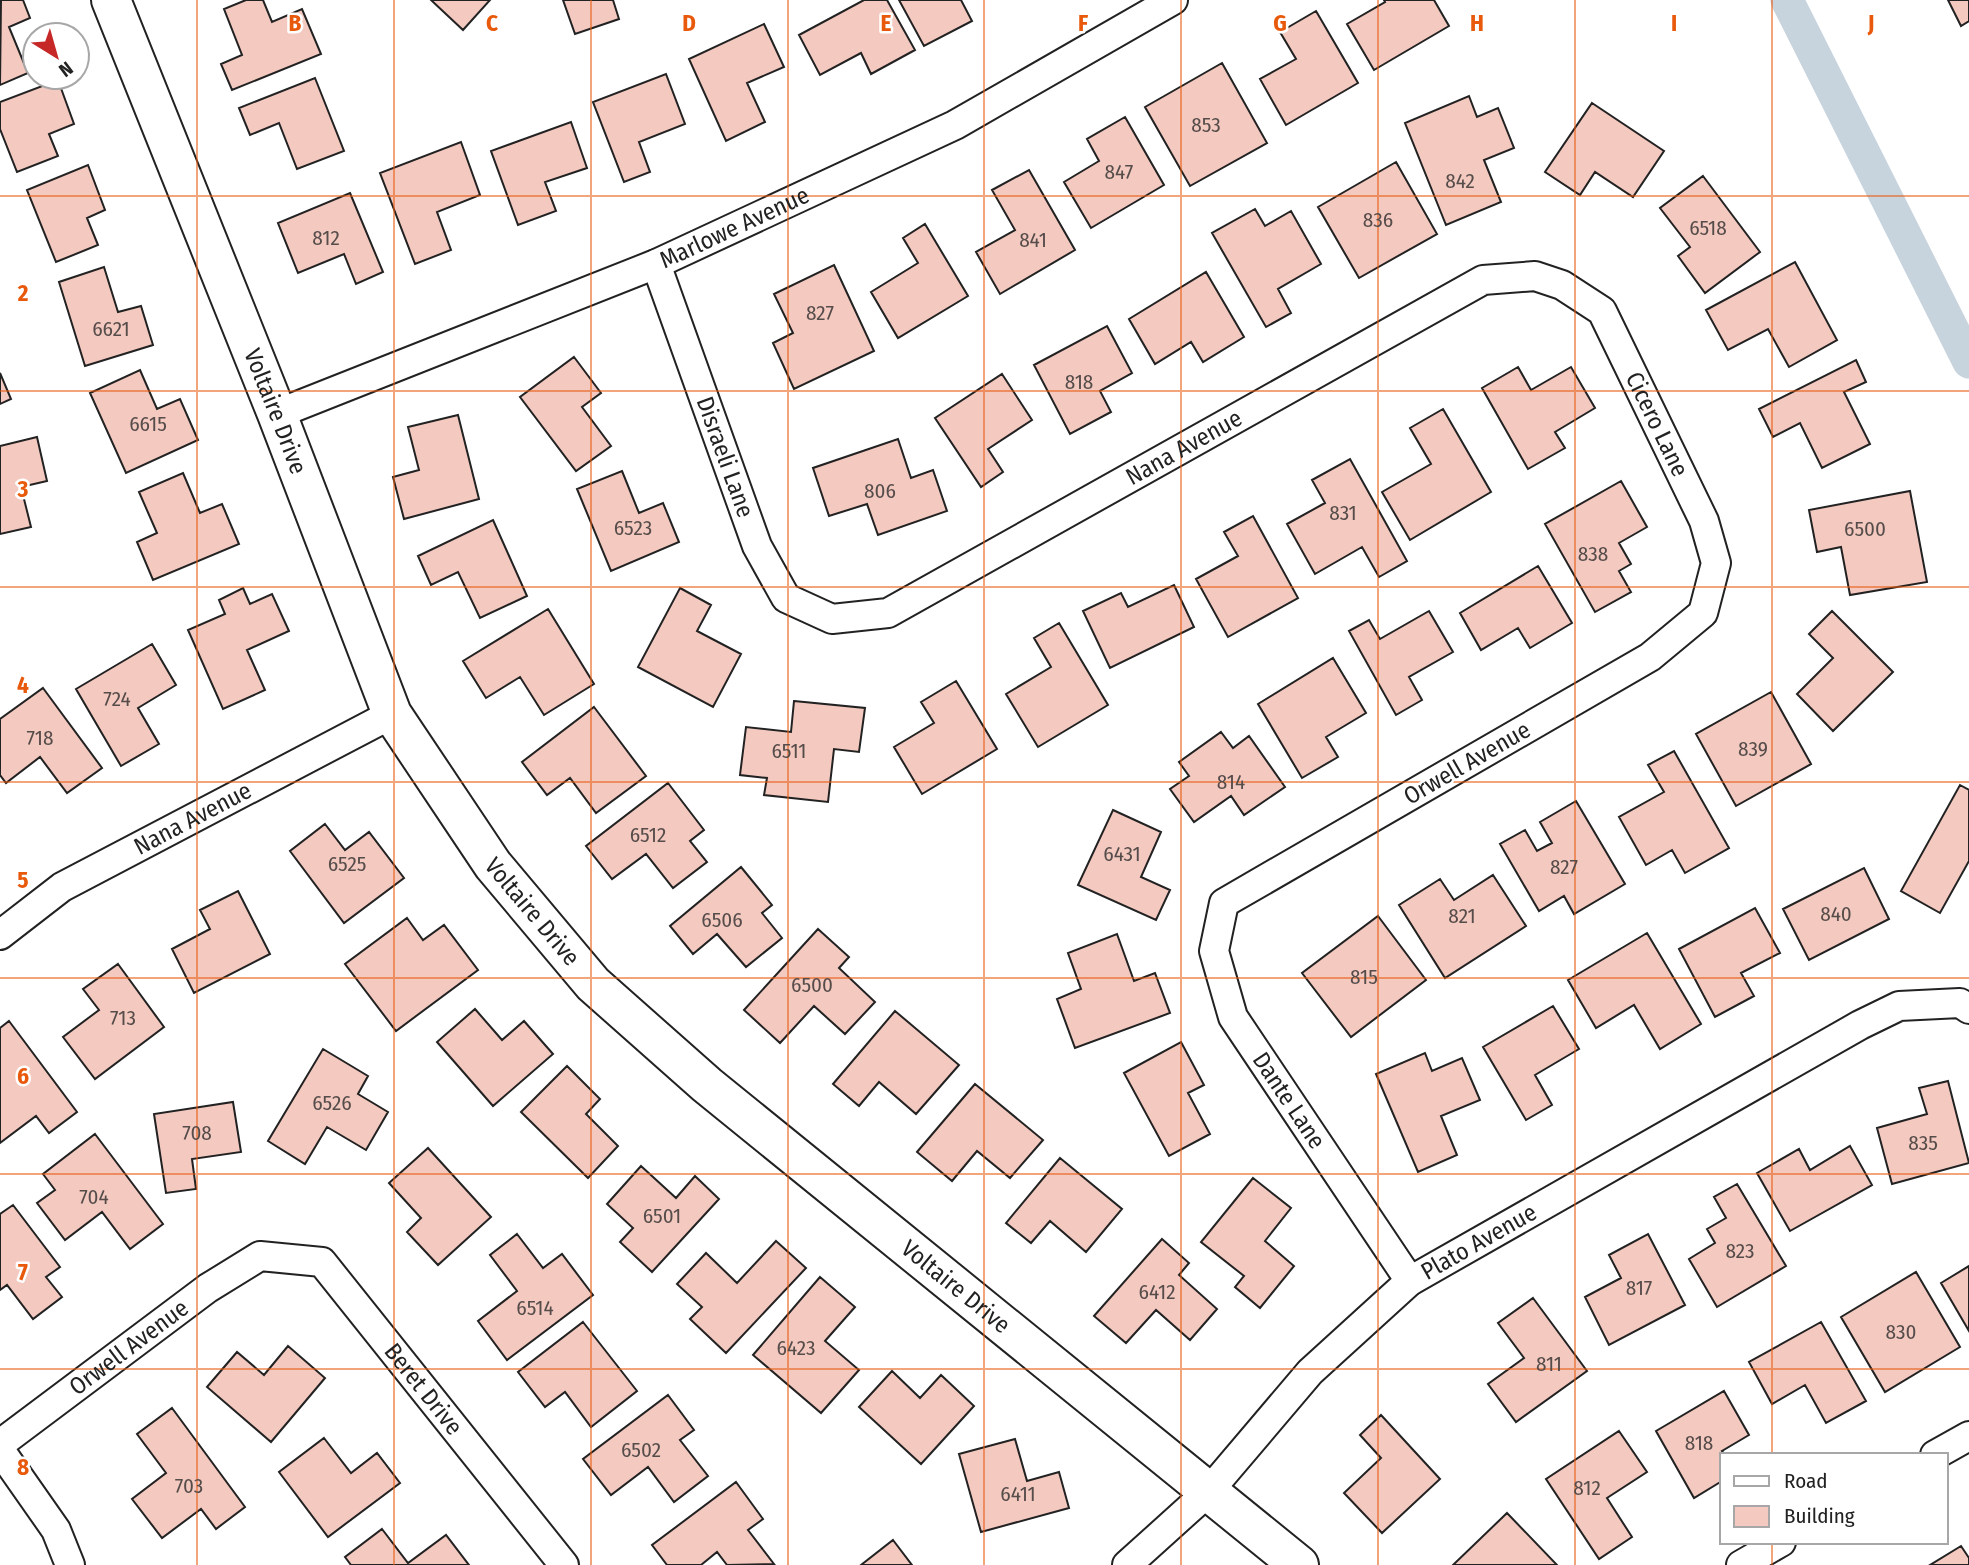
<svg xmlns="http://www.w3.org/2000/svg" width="1969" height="1565" font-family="'Fira Sans Condensed',sans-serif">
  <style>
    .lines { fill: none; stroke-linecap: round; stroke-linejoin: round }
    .canal { stroke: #c7d3dd; stroke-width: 33 }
    .building { fill: #f3c9c0; stroke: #222; stroke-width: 2 }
    .street-casing { stroke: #222; stroke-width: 32 }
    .secondary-casing { stroke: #222; stroke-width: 42 }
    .street { stroke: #fff; stroke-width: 28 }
    .secondary { stroke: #fff; stroke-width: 38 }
    .grid { fill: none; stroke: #e8590c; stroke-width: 2; stroke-opacity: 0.55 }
    .labels { text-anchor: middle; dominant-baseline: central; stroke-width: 5; stroke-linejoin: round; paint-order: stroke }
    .number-label { font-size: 21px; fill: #564c4a }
    .street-label { font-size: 24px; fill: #222; stroke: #fff }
    .grid-label { font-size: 23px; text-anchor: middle; font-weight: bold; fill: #e8590c; stroke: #fff; stroke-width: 5; stroke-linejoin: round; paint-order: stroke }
  </style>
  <rect width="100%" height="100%" fill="#fff"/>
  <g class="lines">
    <path class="canal" d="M 1787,0 L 1969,362"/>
  </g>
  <path class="building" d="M 1,0 L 23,0 L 30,18 L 9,27 L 28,73 L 0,85 Z
    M 246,0 L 263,0 L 272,22 L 302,9 L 321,54 L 232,90 L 221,64 L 242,55 L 224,9 Z
    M 431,0 L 490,0 L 463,30 Z
    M 563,0 L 613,0 L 619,19 L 575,34 Z
    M 864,0 L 887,0 L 915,50 L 871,74 L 861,53 L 820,75 L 799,35 Z
    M 899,0 L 961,0 L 972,21 L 924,46 Z
    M 1384,0 L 1434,0 L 1449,26 L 1374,70 L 1347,24 L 1385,2 Z
    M 1948,0 L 1969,0 L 1969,21 L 1961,26 Z
    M 1316,11 L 1358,83 L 1286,125 L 1260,79 L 1296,59 L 1280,32 Z
    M 764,24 L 784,67 L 747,83 L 765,122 L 726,141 L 689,59 Z
    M 1222,63 L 1267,143 L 1190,186 L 1145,107 Z
    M 666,74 L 685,124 L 639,142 L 650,172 L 624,182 L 593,102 Z
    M 315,78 L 344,151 L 297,169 L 279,123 L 250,135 L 239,108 Z
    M 58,80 L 74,124 L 49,134 L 58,156 L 17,172 L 0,129 L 0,102 Z
    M 1469,96 L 1477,117 L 1498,108 L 1514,148 L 1484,160 L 1501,202 L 1446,225 L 1405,123 Z
    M 1592,103 L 1664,151 L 1633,197 L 1595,172 L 1580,195 L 1545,172 Z
    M 1125,117 L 1164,185 L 1091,228 L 1064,182 L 1099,161 L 1087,139 Z
    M 571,122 L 587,168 L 545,182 L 556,211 L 518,225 L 491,151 Z
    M 461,142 L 480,195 L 437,212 L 451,250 L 415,264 L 380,173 Z
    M 1396,162 L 1437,234 L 1359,278 L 1318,207 Z
    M 88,165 L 105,210 L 87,218 L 98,245 L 56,262 L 27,190 Z
    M 1029,170 L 1075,250 L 1000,294 L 976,252 L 1015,230 L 992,190 Z
    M 1703,176 L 1760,252 L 1705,293 L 1678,256 L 1690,247 L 1660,208 Z
    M 350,193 L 383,272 L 356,284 L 344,254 L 298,273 L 278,223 Z
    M 1255,209 L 1265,226 L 1291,211 L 1321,264 L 1278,289 L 1291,313 L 1266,327 L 1212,233 Z
    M 925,224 L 968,296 L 898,338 L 871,292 L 918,263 L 903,238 Z
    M 1795,262 L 1837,340 L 1789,367 L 1768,329 L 1728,350 L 1706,310 Z
    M 834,265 L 874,351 L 794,389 L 773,343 L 793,333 L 774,294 Z
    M 104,267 L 118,312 L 141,306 L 153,345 L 85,366 L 59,282 Z
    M 1206,272 L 1244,337 L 1203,362 L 1191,342 L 1155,364 L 1129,319 Z
    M 1107,326 L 1132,373 L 1100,391 L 1111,412 L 1070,434 L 1034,365 Z
    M 574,357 L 601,393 L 582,407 L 611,446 L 576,471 L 520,397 Z
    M 1856,360 L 1866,382 L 1844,392 L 1870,444 L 1822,468 L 1800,423 L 1773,437 L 1759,409 Z
    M 1518,367 L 1531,390 L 1571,367 L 1595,408 L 1555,432 L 1565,448 L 1528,469 L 1482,388 Z
    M 140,370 L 157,409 L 180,399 L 198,440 L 126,473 L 90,393 Z
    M 0,373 L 11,399 L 0,404 Z
    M 1002,374 L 1032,420 L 988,449 L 1003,472 L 981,487 L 935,418 Z
    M 1443,409 L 1491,492 L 1410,540 L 1382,492 L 1431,464 L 1410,428 Z
    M 458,415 L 479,499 L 404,519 L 393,477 L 419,470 L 408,427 Z
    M 37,437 L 47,481 L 21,487 L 31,527 L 0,534 L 0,446 Z
    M 898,439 L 911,478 L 933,470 L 947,511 L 878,535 L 867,504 L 829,516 L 813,468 Z
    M 1350,459 L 1407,561 L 1379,577 L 1362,547 L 1315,574 L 1287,524 L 1325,503 L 1312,480 Z
    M 622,471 L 639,513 L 663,503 L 679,542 L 611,571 L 577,489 Z
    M 183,473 L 200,513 L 222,504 L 239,544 L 153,580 L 137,542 L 157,533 L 139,492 Z
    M 1621,481 L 1647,527 L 1619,543 L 1631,564 L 1619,571 L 1631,592 L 1595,612 L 1545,524 Z
    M 1910,491 L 1927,582 L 1850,595 L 1841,547 L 1817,552 L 1809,510 Z
    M 1253,516 L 1298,598 L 1228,637 L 1196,579 L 1238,556 L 1224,532 Z
    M 493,520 L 527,596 L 480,618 L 458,572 L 431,585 L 418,556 Z
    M 1538,566 L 1572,623 L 1530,648 L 1518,628 L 1481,650 L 1460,613 Z
    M 1174,585 L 1194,627 L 1110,668 L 1083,611 L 1121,593 L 1128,607 Z
    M 243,588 L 250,604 L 272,594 L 289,631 L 247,650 L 265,690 L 223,709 L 188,630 L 225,614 L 219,600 Z
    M 680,588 L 711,605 L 697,631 L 741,654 L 713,707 L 638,667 Z
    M 548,609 L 594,684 L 544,715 L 520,677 L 486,698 L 463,661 Z
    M 1429,611 L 1453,652 L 1409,677 L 1422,700 L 1396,715 L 1349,631 L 1369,620 L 1380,639 Z
    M 1832,611 L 1893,672 L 1833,731 L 1797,694 L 1833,658 L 1809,634 Z
    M 1059,623 L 1108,705 L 1038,747 L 1006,694 L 1051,667 L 1034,638 Z
    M 152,644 L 176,685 L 138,708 L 159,744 L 121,766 L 76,689 Z
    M 1333,658 L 1366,713 L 1326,737 L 1338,757 L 1302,778 L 1258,704 Z
    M 956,681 L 997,749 L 922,794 L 894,747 L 934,723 L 921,702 Z
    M 43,688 L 102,768 L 67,793 L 40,757 L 6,783 L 0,775 L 0,719 Z
    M 1771,692 L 1811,764 L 1736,806 L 1696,734 Z
    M 794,701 L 865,708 L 859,752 L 834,749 L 828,802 L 764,795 L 767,778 L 740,775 L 746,727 L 791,732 Z
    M 594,707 L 646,776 L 596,813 L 570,778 L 547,795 L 522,762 Z
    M 1221,732 L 1233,748 L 1249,736 L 1285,787 L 1244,815 L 1231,796 L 1194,822 L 1170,789 L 1189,776 L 1179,762 Z
    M 1674,751 L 1729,848 L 1685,873 L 1672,850 L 1646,865 L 1619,817 L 1664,792 L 1648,765 Z
    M 668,783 L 704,830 L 690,841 L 707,862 L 673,888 L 646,854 L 612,879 L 586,846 Z
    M 1960,785 L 1969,790 L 1969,861 L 1940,913 L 1901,891 Z
    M 1576,801 L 1625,884 L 1574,914 L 1564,896 L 1539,911 L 1500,844 L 1525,830 L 1537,851 L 1552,843 L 1540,822 Z
    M 1113,810 L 1161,832 L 1141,877 L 1170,890 L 1156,920 L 1078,885 Z
    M 325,824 L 345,850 L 369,832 L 404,878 L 344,923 L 290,851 Z
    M 741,867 L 772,905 L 762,913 L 782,938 L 746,967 L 717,934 L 693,954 L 670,926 Z
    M 1864,868 L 1889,919 L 1809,960 L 1783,909 Z
    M 1493,875 L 1526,926 L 1445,978 L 1399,905 L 1440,879 L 1454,900 Z
    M 238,891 L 270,954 L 194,993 L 172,949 L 210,929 L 200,910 Z
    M 1755,908 L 1780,953 L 1741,973 L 1754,996 L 1715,1017 L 1679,949 Z
    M 1378,916 L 1426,980 L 1351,1037 L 1302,973 Z
    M 407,918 L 423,940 L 444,925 L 478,970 L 396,1031 L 345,964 Z
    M 818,929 L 849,957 L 839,968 L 875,1002 L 845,1034 L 814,1006 L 780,1043 L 744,1010 Z
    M 1647,933 L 1701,1024 L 1660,1049 L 1634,1005 L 1596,1028 L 1568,980 Z
    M 1117,934 L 1134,981 L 1155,973 L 1170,1013 L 1075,1048 L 1057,999 L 1081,989 L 1068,953 Z
    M 118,964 L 164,1027 L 95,1079 L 63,1037 L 99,1010 L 83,989 Z
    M 1553,1006 L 1579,1049 L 1535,1075 L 1552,1105 L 1526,1120 L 1483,1047 Z
    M 475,1009 L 502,1040 L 524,1021 L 553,1054 L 493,1106 L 437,1042 Z
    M 895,1011 L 959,1065 L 916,1114 L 879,1082 L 859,1106 L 833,1084 Z
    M 9,1021 L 77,1112 L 49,1133 L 36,1116 L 0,1143 L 0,1028 Z
    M 1181,1042 L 1204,1085 L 1188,1093 L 1210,1134 L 1169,1156 L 1124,1073 Z
    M 323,1049 L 368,1076 L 358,1094 L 388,1112 L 366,1150 L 327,1127 L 305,1164 L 268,1141 Z
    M 1425,1053 L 1432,1071 L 1462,1058 L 1480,1100 L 1441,1116 L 1457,1155 L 1418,1172 L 1376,1074 Z
    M 567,1066 L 600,1099 L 586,1114 L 618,1146 L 588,1178 L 521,1112 Z
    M 1948,1081 L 1969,1163 L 1892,1184 L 1877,1128 L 1927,1114 L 1919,1088 Z
    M 975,1084 L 1043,1140 L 1010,1178 L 977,1151 L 952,1181 L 917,1152 Z
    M 233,1102 L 241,1152 L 192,1159 L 196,1189 L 166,1193 L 154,1114 Z
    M 95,1134 L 163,1224 L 130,1249 L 102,1212 L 65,1240 L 37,1203 L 55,1190 L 43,1174 Z
    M 1850,1146 L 1872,1185 L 1790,1231 L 1757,1173 L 1799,1149 L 1810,1170 Z
    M 428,1148 L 491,1217 L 438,1265 L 407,1232 L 421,1218 L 389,1183 Z
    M 1060,1158 L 1122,1209 L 1086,1252 L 1050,1221 L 1031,1243 L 1006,1223 Z
    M 641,1166 L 676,1198 L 695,1176 L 719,1199 L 652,1272 L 620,1242 L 633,1228 L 607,1204 Z
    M 1253,1178 L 1291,1208 L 1265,1241 L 1294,1266 L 1260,1308 L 1235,1287 L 1244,1276 L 1201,1242 Z
    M 1737,1184 L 1786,1266 L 1717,1307 L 1689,1259 L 1715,1243 L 1707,1229 L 1726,1218 L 1714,1197 Z
    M 13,1205 L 60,1267 L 46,1277 L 62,1297 L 33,1319 L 7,1285 L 0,1290 L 0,1214 Z
    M 517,1234 L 543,1268 L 562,1254 L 593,1295 L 507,1360 L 478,1321 L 517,1291 L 490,1255 Z
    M 1648,1234 L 1685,1305 L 1609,1345 L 1585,1297 L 1621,1278 L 1609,1255 Z
    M 1162,1239 L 1189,1263 L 1179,1275 L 1217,1309 L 1190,1340 L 1156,1310 L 1126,1343 L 1094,1316 Z
    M 776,1241 L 806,1268 L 726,1353 L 690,1319 L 702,1307 L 677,1284 L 706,1253 L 737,1283 Z
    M 1969,1266 L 1969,1331 L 1941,1283 Z
    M 1916,1272 L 1960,1347 L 1885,1392 L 1841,1317 Z
    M 820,1277 L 855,1307 L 825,1341 L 859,1370 L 821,1413 L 753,1355 Z
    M 1533,1298 L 1587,1371 L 1516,1422 L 1488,1384 L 1524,1358 L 1498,1323 Z
    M 583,1322 L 637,1391 L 591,1427 L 565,1392 L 545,1407 L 518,1372 Z
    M 1821,1322 L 1866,1401 L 1826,1423 L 1805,1385 L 1772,1404 L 1749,1362 Z
    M 288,1346 L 325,1378 L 271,1442 L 207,1387 L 237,1352 L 264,1375 Z
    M 892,1371 L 920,1398 L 941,1375 L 974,1406 L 921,1464 L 859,1407 Z
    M 1724,1391 L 1749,1435 L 1722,1451 L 1725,1455 L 1722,1455 L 1722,1481 L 1694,1498 L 1656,1431 Z
    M 668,1395 L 694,1430 L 680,1440 L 708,1476 L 674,1502 L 648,1467 L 611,1495 L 583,1459 Z
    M 172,1408 L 245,1507 L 216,1529 L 201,1509 L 162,1538 L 132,1499 L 166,1473 L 137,1434 Z
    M 1381,1415 L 1440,1479 L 1382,1533 L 1344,1493 L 1381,1458 L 1360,1435 Z
    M 1619,1431 L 1647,1472 L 1607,1498 L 1632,1537 L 1599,1559 L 1546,1479 Z
    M 324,1438 L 351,1473 L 377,1453 L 400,1483 L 328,1537 L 279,1472 Z
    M 1015,1439 L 1027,1481 L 1059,1472 L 1069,1508 L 981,1532 L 959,1454 Z
    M 736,1482 L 763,1519 L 748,1530 L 774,1564 L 727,1565 L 717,1552 L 701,1565 L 667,1565 L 652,1545 Z
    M 1507,1513 L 1557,1565 L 1453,1565 Z
    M 382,1529 L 408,1563 L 446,1535 L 469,1565 L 351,1565 L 345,1557 Z
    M 893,1540 L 912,1565 L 861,1565 Z
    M 1961,1546 L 1969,1558 L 1969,1565 L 1930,1565 Z"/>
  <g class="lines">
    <defs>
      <g id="street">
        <path id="s1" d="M 656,264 L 757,546 L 786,598 L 832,619 L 888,613 L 1483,280 L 1535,276 L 1562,285 L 1602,311 L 1704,521 L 1716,563 L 1703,613 L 1650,657 L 1224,903 L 1214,951 L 1233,1017 L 1410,1281"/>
        <path id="s2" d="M 277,414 L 656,264 L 955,125 L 1173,0"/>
        <path id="s3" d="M 0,935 L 62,887 L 392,714"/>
        <path id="s4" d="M 0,1444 L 208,1288 L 260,1256 L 322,1262 L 564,1565"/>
        <path d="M 0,1450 L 56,1530 L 70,1565"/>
        <path d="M 1935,1455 L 1969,1436"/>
        <path id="s5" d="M 1127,1565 L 1209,1491 L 1310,1372 L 1410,1281 L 1860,1025 L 1899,1006 L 1960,1003 L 1969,1009"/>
        <path d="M 1741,1565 L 1781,1542"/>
      </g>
      <g id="secondary">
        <path id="s6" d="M 111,0 L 277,414 L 392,714 L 493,865 L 593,984 L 707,1085 L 1299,1565"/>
      </g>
    </defs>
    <use href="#street" class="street-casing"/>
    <use href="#secondary" class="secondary-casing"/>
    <use href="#street" class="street"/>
    <use href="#secondary" class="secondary"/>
  </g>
  <path class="grid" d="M 197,0 L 197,1565M 394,0 L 394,1565M 591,0 L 591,1565M 788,0 L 788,1565M 984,0 L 984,1565M 1181,0 L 1181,1565M 1378,0 L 1378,1565M 1575,0 L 1575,1565M 1772,0 L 1772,1455M 0,196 L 1969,196M 0,391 L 1969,391M 0,587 L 1969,587M 0,782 L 1969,782M 0,978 L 1969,978M 0,1174 L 1969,1174M 0,1369 L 1969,1369M 1772,1542 L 1772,1565"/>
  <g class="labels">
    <g class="number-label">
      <text x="1206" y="125">853</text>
      <text x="1119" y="172">847</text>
      <text x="1460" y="181">842</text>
      <text x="1378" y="220">836</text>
      <text x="1708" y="228">6518</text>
      <text x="326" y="238">812</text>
      <text x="1033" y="240">841</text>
      <text x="820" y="313">827</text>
      <text x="111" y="329">6621</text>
      <text x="1079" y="382">818</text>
      <text x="148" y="424">6615</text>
      <text x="880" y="491">806</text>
      <text x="1343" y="513">831</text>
      <text x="633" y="528">6523</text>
      <text x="1865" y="529">6500</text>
      <text x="1593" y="554">838</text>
      <text x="117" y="699">724</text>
      <text x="40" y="738">718</text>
      <text x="1753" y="749">839</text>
      <text x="789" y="751">6511</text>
      <text x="1231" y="782">814</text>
      <text x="648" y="835">6512</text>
      <text x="1122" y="854">6431</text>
      <text x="347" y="864">6525</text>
      <text x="1564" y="867">827</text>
      <text x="1836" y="914">840</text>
      <text x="1462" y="916">821</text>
      <text x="722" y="920">6506</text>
      <text x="1364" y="977">815</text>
      <text x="812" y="985">6500</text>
      <text x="123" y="1018">713</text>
      <text x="332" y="1103">6526</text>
      <text x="197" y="1133">708</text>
      <text x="1923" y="1143">835</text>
      <text x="94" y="1197">704</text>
      <text x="662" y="1216">6501</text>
      <text x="1740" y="1251">823</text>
      <text x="1639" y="1288">817</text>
      <text x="1157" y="1292">6412</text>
      <text x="535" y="1308">6514</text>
      <text x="1901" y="1332">830</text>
      <text x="796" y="1348">6423</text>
      <text x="1549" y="1364">811</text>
      <text x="1699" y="1443">818</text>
      <text x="641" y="1450">6502</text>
      <text x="189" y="1486">703</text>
      <text x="1587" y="1488">812</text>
      <text x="1018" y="1494">6411</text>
    </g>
    <g class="street-label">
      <text stroke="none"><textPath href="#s2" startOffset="494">Marlowe Avenue</textPath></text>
      <text stroke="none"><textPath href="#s6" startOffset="443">Voltaire Drive</textPath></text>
      <text stroke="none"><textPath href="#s1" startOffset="1402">Cicero Lane</textPath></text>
      <text stroke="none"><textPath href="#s1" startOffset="805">Nana Avenue</textPath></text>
      <text stroke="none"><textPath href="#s1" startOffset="205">Disraeli Lane</textPath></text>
      <text transform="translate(1467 763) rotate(-30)">Orwell Avenue</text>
      <text stroke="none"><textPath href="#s3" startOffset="226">Nana Avenue</textPath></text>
      <text stroke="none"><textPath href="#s6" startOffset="1010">Voltaire Drive</textPath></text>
      <text stroke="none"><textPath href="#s1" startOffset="2384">Dante Lane</textPath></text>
      <text stroke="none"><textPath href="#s5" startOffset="481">Plato Avenue</textPath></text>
      <text stroke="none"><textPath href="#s6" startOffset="1577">Voltaire Drive</textPath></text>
      <text stroke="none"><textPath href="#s4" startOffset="161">Orwell Avenue</textPath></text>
      <text stroke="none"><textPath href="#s4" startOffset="546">Beret Drive</textPath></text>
    </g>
  </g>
  <g class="grid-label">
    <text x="295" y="31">B</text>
    <text x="492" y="31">C</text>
    <text x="689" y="31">D</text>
    <text x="886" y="31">E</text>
    <text x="1083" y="31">F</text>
    <text x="1280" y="31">G</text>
    <text x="1477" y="31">H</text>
    <text x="1674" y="31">I</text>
    <text x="1871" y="31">J</text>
    <text x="23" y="301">2</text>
    <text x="23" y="497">3</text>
    <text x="23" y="693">4</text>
    <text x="23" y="888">5</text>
    <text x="23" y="1084">6</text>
    <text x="23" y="1280">7</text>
    <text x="23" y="1475">8</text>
  </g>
  <rect x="1720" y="1453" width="228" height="91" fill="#ffffff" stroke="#a7a7a7" stroke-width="2"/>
  <rect x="1734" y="1476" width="35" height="10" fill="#ffffff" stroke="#a7a7a7" stroke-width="2"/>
  <text x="1784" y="1488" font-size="21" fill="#222222">Road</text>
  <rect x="1734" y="1506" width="35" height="21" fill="#f3c9c0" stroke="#a7a7a7" stroke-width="2"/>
  <text x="1784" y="1523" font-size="21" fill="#222222">Building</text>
  <g transform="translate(56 56) rotate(143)"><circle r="33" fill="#ffffff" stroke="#a7a7a7" stroke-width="2"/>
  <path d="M0-5L12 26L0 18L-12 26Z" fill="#c62828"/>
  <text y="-10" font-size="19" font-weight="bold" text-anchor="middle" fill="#222222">N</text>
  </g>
</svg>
